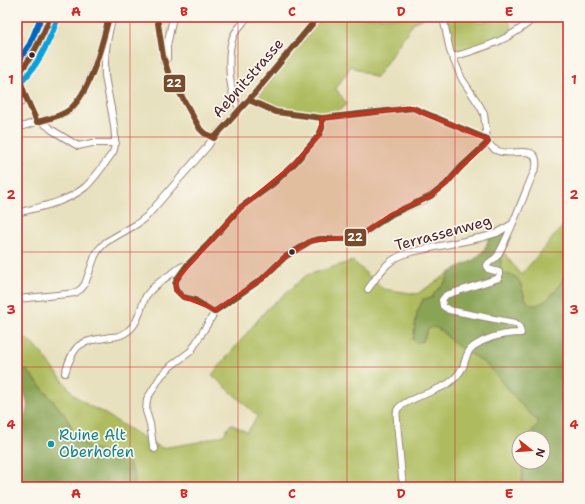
<svg xmlns="http://www.w3.org/2000/svg" width="585" height="504" font-family="'Shantell Sans',sans-serif">
  <style>
    .green { fill: #aebc5f; stroke: #7c6e45 }
    .forest { fill: #8aa456; stroke: #6a6240 }
    .lines { fill: none; stroke-linecap: round; stroke-linejoin: round }
    .street-casing { stroke: #998075; stroke-width: 8 }
    .secondary-casing { stroke: #998075; stroke-width: 10 }
    .street { stroke: #fff; stroke-width: 6 }
    .secondary { stroke: #fae7c3; stroke-width: 9 }
    .bus-1-casing { stroke: #fbf7ec; stroke-width: 9 }
    .bus-2-casing { stroke: #fbf7ec; stroke-width: 9 }
    .bus-3-casing { stroke: #fbf7ec; stroke-width: 9 }
    .bus-1 { stroke: #7a4b2a; stroke-width: 6 }
    .bus-2 { stroke: #079fdb; stroke-width: 6 }
    .bus-3 { stroke: #0065bd; stroke-width: 6 }
    .marked { fill: #c8321e; fill-opacity: 0.2; stroke: #c8321e; stroke-width: 3; stroke-linejoin: round }
    .grid { fill: none; stroke: #d62828; stroke-width: 1; stroke-opacity: 0.55 }
    .bus-dot { fill: #4a1f2b; stroke: #fbf7ec; stroke-width: 1.5 }
    .culture-dot { fill: #0f9aa8; stroke: #fbf7ec; stroke-width: 1.5 }
    .labels { text-anchor: middle; dominant-baseline: central; stroke-width: 3.5; stroke-linejoin: round; paint-order: stroke }
    .street-label { font-size: 15px; fill: #4a1f2b; stroke: #fbf7ec }
    .culture-label { font-size: 15px; fill: #0d838f; stroke: #fbf7ec; text-anchor: start }
    .line-badge { stroke: #fbf7ec; stroke-width: 1.5 }
    .badge-label { font-size: 11px; text-anchor: middle; font-weight: bold; fill: #fff }
    .neatline { fill: none; stroke: #d62828; stroke-width: 1.5 }
    .grid-label { font-size: 13px; text-anchor: middle; font-weight: bold; fill: #d62828 }
  </style>
  <rect width="100%" height="100%" fill="#fbf7ec"/>
  <filter id="ink" filterUnits="userSpaceOnUse"><feTurbulence type="fractalNoise" baseFrequency=".025" numOctaves="2"/><feDisplacementMap in="SourceGraphic" scale="8" xChannelSelector="R" yChannelSelector="G"/><feConvolveMatrix kernelMatrix="1 2 1 2 8 2 1 2 1" color-interpolation-filters="sRGB"/></filter>
  <filter id="wash" filterUnits="userSpaceOnUse"><feTurbulence type="fractalNoise" baseFrequency=".012" numOctaves="4" result="noise"/><feDisplacementMap in="SourceGraphic" scale="16" xChannelSelector="R" yChannelSelector="G"/><feGaussianBlur stdDeviation="0.9" result="paint"/><feColorMatrix in="noise" values="0 0 0 0 0 0 0 0 0 0 0 0 0 0 0 0 0 1.4 0 .05"/><feComposite in="paint" operator="in"/></filter>
  <g filter="url(#wash)">
    <rect width="100%" height="100%" fill="#e8e1bf"/>
    <path class="green" d="M 322,17 L 426,17 L 414,22 L 376,78 L 351,66 L 336,89 L 347,104 L 336,113 L 322,115 L 284,111 L 255,100 Z
      M 443,17 L 477,17 L 479,23 L 498,17 L 508,17 L 513,34 L 453,57 Z
      M 568,220 L 568,271 L 558,288 L 544,303 L 538,305 L 531,305 L 526,300 L 520,282 L 500,274 L 501,260 L 501,249 L 521,275 Z
      M 353,261 L 383,289 L 417,294 L 457,268 C 451,273 448,277 444,283 C 440,289 434,291 432,298 L 423,299 L 417,313 L 413,340 L 423,341 L 428,329 L 432,326 L 437,327 L 456,345 L 475,356 L 488,366 L 512,394 L 538,421 L 538,426 L 534,429 L 529,438 L 519,438 L 519,462 L 523,462 L 522,487 L 132,487 L 135,480 L 134,475 L 126,456 L 123,453 L 102,451 L 91,448 L 81,442 L 72,429 L 65,415 L 28,371 L 22,369 L 19,371 L 17,370 L 17,334 L 24,337 L 39,350 L 75,396 L 91,407 L 102,412 L 157,446 L 162,448 L 199,442 L 223,435 L 231,424 L 247,432 L 258,416 L 212,375 L 267,309 L 307,275 Z"/>
    <path class="forest" d="M 510,225 L 501,249 L 501,260 L 500,274 C 506,274 512,274 517,278 C 522,284 522,292 525,298 C 533,315 551,297 557,289 C 562,284 563,276 568,271 L 568,487 L 522,487 L 523,462 L 543,462 L 543,438 L 529,438 L 534,429 L 538,425 L 538,421 C 518,405 506,383 488,366 C 478,357 464,352 455,344 C 447,337 438,323 428,329 L 423,341 L 416,343 L 413,340 L 417,313 L 423,299 L 432,298 C 434,291 440,289 444,284 C 448,278 450,273 455,269 C 460,266 465,264 470,262 C 481,256 487,248 489,236 Z
      M 22,369 L 28,371 L 65,415 L 72,429 L 81,442 L 91,448 L 102,451 L 123,453 L 126,456 L 134,475 L 135,480 L 132,487 L 17,487 L 17,424 C 39,405 19,393 19,371 Z"/>
  </g>
  <g filter="url(#ink)">
    <g class="lines">
      <defs>
        <path id="street" d="M 157,17 L 163,56 L 168,72 L 200,129 L 204,133 L 214,138
          M 443,17 L 450,51 L 462,79 L 480,106 L 484,114 L 487,139
          M 453,57 C 485,47 509,41 535,17
          M 164,62 L 167,59 L 167,46 L 173,17
          M 18,74 L 25,95 L 37,122
          M 249,100 L 259,105 L 276,112 L 322,118 L 406,108 L 413,108 L 487,139 C 497,169 540,135 536,167 C 523,197 513,227 498,255 C 495,260 489,261 487,265 L 488,269 L 499,272 L 499,278 L 446,295 L 442,300 L 443,306 L 449,310 L 515,323 L 519,326 L 521,333 C 505,333 487,337 474,346 C 466,351 466,360 463,367 C 459,374 455,379 449,383 C 438,391 402,400 397,410 C 396,414 397,418 397,422 L 402,478 L 405,487
          M 17,104 L 27,100
          M 240,108 C 228,96 227,53 233,37 C 236,29 243,24 247,17
          M 41,121 L 52,130 L 78,146 L 92,143 L 116,143
          M 17,128 C 25,126 32,123 40,121 C 49,118 59,117 67,112 C 85,101 100,51 105,31
          M 17,163 L 20,166
          M 17,213 C 39,207 65,203 84,188 C 93,181 106,162 113,152 C 120,138 107,94 105,75 C 104,56 107,36 113,17
          M 368,289 C 381,271 388,258 411,252 L 484,237 L 497,233 L 512,224
          M 17,299 L 67,294 L 75,293 L 81,289 L 85,284 L 95,256 L 99,249 L 106,242 L 137,224 L 147,216 L 207,147 L 213,138 L 254,94 L 318,17
          M 214,312 L 195,300 L 183,297 L 176,290 L 175,284 L 177,279 L 187,265 L 209,243 L 241,207 L 273,184 L 295,163 L 319,135 L 322,128 L 322,118
          M 65,373 C 75,341 80,342 111,337 C 117,337 123,335 128,331 C 139,323 140,308 146,296 C 155,283 169,276 181,267 L 186,265
          M 155,449 L 153,446 L 150,424 L 146,411 L 147,399 L 161,376 L 171,366 L 191,351 L 216,310 L 262,279 L 285,257 L 311,241 L 320,239 L 349,239 L 358,237 L 365,233 L 392,214 L 426,199 L 446,184 L 461,167 L 488,142"/>
        <path id="secondary" d="M 17,75 C 34,58 42,39 50,17"/>
      </defs>
      <use href="#street" class="street-casing"/>
      <use href="#secondary" class="secondary-casing"/>
      <use href="#street" class="street"/>
      <use href="#secondary" class="secondary"/>
      <defs>
        <path id="bus-1" d="M 157,17 L 163,56 L 168,72 L 200,129 L 204,133 L 214,138
          M 18,74 C 33,57 42,38 50,17
          M 18,74 L 25,95 L 37,122
          M 249,100 L 276,112 L 322,118 L 413,108 L 487,139 L 488,142
          M 37,122 C 48,119 60,117 69,110 C 91,92 102,44 109,17
          M 214,138 L 254,94 L 318,17
          M 214,312 L 262,279 L 285,257 L 311,241 L 320,239 L 349,239 L 358,237 L 392,214 L 431,196 L 446,184 L 461,167 L 488,142
          M 214,312 L 195,300 L 183,297 L 176,290 L 175,284 L 177,279 L 187,265 L 209,243 L 241,207 L 273,184 L 295,163 L 319,135 L 322,128 L 322,118"/>
        <path id="bus-2" d="M 23,80 C 39,63 49,42 57,20"/>
        <path id="bus-3" d="M 17,63 L 30,44 L 41,17"/>
      </defs>
      <use href="#bus-1" class="bus-1-casing"/>
      <use href="#bus-2" class="bus-2-casing"/>
      <use href="#bus-3" class="bus-3-casing"/>
      <use href="#bus-1" class="bus-1"/>
      <use href="#bus-2" class="bus-2"/>
      <use href="#bus-3" class="bus-3"/>
    </g>
  </g>
  <path class="marked" d="M 410,108 L 487,139 L 488,142 L 431,196 L 392,214 L 358,237 L 311,241 L 285,257 L 262,279 L 216,310 L 183,297 L 176,290 L 177,279 L 241,207 L 295,163 L 319,135 L 322,118 Z"/>
  <path class="grid" d="M 130,17 L 130,487M 238,17 L 238,487M 347,17 L 347,487M 455,17 L 455,487M 17,137 L 568,137M 17,252 L 568,252M 17,367 L 568,367"/>
  <g class="bus-dot">
    <circle cx="32" cy="55" r="3.5"/>
    <circle cx="292" cy="252" r="3.5"/>
  </g>
  <circle class="culture-dot" cx="51" cy="444" r="4"/>
  <g class="labels">
    <g class="street-label">
      <text transform="translate(248 78) rotate(-49)">Aebnitstrasse</text>
      <text transform="translate(443 233) rotate(-15)">Terrassenweg</text>
    </g>
    <g class="culture-label">
      <text x="59" y="435">Ruine Alt<tspan x="59" dy="17">Oberhofen</tspan></text>
    </g>
  </g>
  <g class="line-badge">
    <rect x="163" y="74" width="23" height="19" rx="4" fill="#7a4b2a"/>
    <rect x="344" y="228" width="23" height="19" rx="4" fill="#7a4b2a"/>
  </g>
  <g class="badge-label">
    <text x="174" y="87">22</text>
    <text x="355" y="241">22</text>
  </g>
  <rect width="585" height="504" fill="none" stroke="#fbf7ec" stroke-width="44"/>
  <g transform="translate(531 450) rotate(107)"><circle r="19" fill="#fbf7ec" stroke="#b4a19f"/>
  <path d="M0-3L7 15L0 10L-7 15Z" fill="#c8321e"/>
  <text y="-6" font-size="11" font-weight="bold" text-anchor="middle" fill="#4a1f2b">N</text>
  </g>
  <rect x="22" y="22" width="541" height="460" class="neatline"/>
  <g class="grid-label">
    <text x="76" y="16">A</text>
    <text x="184" y="16">B</text>
    <text x="292" y="16">C</text>
    <text x="401" y="16">D</text>
    <text x="509" y="16">E</text>
    <text x="11" y="84">1</text>
    <text x="574" y="84">1</text>
    <text x="11" y="199">2</text>
    <text x="574" y="199">2</text>
    <text x="11" y="314">3</text>
    <text x="574" y="314">3</text>
    <text x="11" y="429">4</text>
    <text x="574" y="429">4</text>
    <text x="76" y="498">A</text>
    <text x="184" y="498">B</text>
    <text x="292" y="498">C</text>
    <text x="401" y="498">D</text>
    <text x="509" y="498">E</text>
  </g>
</svg>
